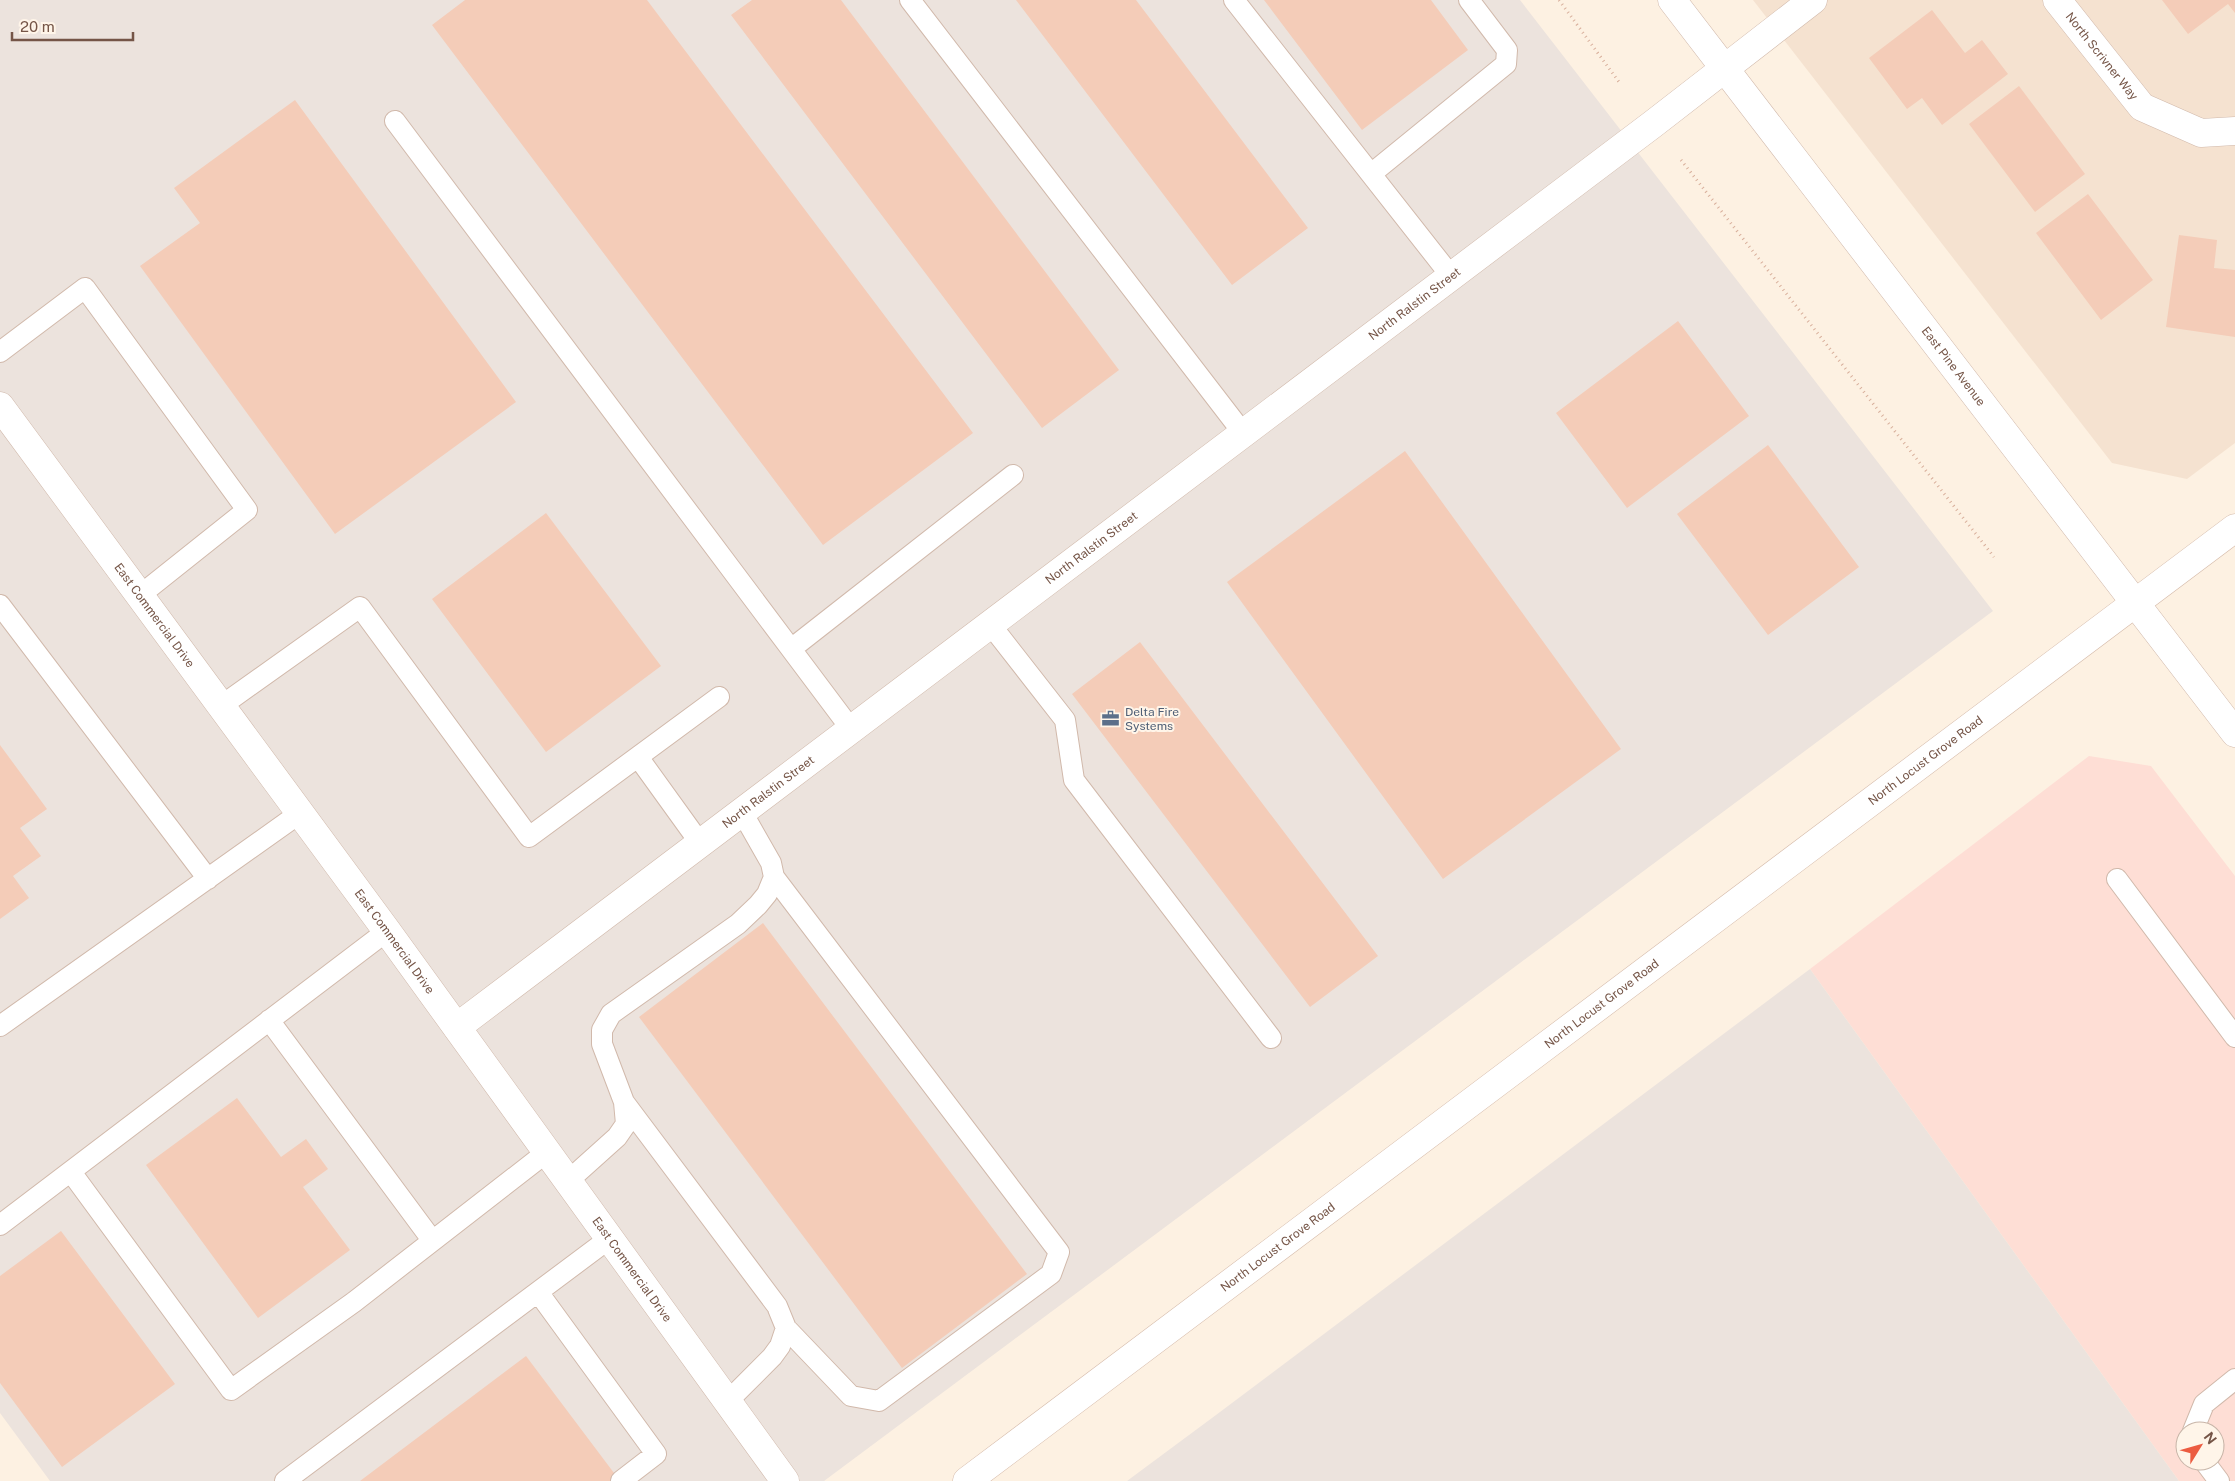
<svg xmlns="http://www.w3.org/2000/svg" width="2235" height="1481" font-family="'Public Sans',sans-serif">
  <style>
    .residential { fill: #f5e2d0 }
    .commercial { fill: #feded5; fill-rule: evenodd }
    .industrial { fill: #ece3dd }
    .building { fill: #f4ccb8 }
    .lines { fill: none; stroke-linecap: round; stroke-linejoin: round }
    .service-casing { stroke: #d1b9ab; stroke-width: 22 }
    .minor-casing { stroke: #d1b9ab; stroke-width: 29 }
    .tertiary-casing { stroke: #d1b9ab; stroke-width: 29 }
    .secondary-casing { stroke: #d4b9a8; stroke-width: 29 }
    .path { stroke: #d8af9b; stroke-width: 3; stroke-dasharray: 1 4; stroke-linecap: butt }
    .service { stroke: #fff; stroke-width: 20 }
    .minor { stroke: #fff; stroke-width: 28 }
    .tertiary { stroke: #fff; stroke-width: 28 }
    .secondary { stroke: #fff; stroke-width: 28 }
    .labels { text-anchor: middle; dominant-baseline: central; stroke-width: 4; stroke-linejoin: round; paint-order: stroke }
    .street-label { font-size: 12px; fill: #755547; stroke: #fff5e9 }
    .service-label { font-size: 12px; fill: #4e5e75; stroke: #fff5e9; text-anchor: start }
  </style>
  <rect width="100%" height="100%" fill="#fdf1e2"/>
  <path class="residential" d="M 1753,0 L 2235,0 L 2235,443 L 2187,479 L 2112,463 Z"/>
  <path class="commercial" d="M 2089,756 L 2151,766 L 2235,876 L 2235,1481 L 2179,1481 L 1810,969 ZM 2185,1431 L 2215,1431 L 2215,1461 L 2185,1461 Z"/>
  <path class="industrial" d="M 0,0 L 1520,0 L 1993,611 L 824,1481 L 50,1481 L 0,1413 Z
    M 1810,969 L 2179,1481 L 1127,1481 L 1216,1415 Z"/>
  <path class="building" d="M 465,0 L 647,0 L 973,433 L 823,545 L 432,25 Z
    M 752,0 L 841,0 L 1119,370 L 1042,428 L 731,15 Z
    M 1016,0 L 1136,0 L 1308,228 L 1232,285 Z
    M 1264,0 L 1431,0 L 1468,50 L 1362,130 Z
    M 2162,0 L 2235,0 L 2235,13 L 2228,4 L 2188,34 Z
    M 1932,10 L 1965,53 L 1982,40 L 2008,74 L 1942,125 L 1922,98 L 1907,109 L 1869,58 Z
    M 2019,86 L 2085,174 L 2035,212 L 1969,124 Z
    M 295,100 L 516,402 L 335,534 L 140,266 L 200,223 L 174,188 Z
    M 2088,194 L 2153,280 L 2101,320 L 2036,233 Z
    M 2179,235 L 2217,240 L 2214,268 L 2235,270 L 2235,337 L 2166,327 Z
    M 1678,321 L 1749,416 L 1627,508 L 1556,413 Z
    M 1768,445 L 1859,567 L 1768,635 L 1677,514 Z
    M 1405,451 L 1621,749 L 1443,879 L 1227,582 Z
    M 546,513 L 661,666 L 546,752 L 432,599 Z
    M 1140,642 L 1378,956 L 1310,1007 L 1072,694 Z
    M 0,745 L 47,809 L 20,828 L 41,856 L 13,876 L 29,898 L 0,919 Z
    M 763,923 L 1027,1274 L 902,1368 L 639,1017 Z
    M 237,1098 L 281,1157 L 306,1139 L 328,1169 L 303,1187 L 350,1250 L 258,1318 L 146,1165 Z
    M 61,1231 L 175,1384 L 62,1467 L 0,1383 L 0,1276 Z
    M 526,1356 L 617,1477 L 611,1481 L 360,1481 Z"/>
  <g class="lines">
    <defs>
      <path id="service" d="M 910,0 L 1243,433
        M 1234,0 L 1451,276
        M 395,121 L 791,649 L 1013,475
        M 1371,174 L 1506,64 L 1507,50 L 1469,0
        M 0,352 L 85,288 L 247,510 L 139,596
        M 0,605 L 208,879
        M 990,624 L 1065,720 L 1074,780 L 1271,1038
        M 791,649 L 851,729
        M 221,706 L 360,607 L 529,837 L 719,697
        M 638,757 L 700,843
        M 774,877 L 1059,1252 L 1051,1274 L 879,1401 L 851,1396 L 786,1328
        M 2117,879 L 2235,1037
        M 269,1020 L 432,1240
        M 0,1026 L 300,813
        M 624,1102 L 777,1306 L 786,1328 L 780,1346 L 772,1357 L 728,1401
        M 71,1172 L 231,1390 L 354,1302 L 547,1152
        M 568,1181 L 617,1137 L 626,1124 L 624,1102 L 602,1044 L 602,1030 L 611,1014 L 738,924 L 758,905 L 767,894 L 774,877 L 771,863 L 742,812
        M 0,1225 L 387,931
        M 538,1292 L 656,1454 L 621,1481
        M 2193,1431 L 2204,1404 L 2235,1379
        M 2204,1461 L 2219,1481
        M 285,1481 L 610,1238"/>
      <g id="minor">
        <path id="s1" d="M 2057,0 L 2142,107 L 2201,133 L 2235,131"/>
        <path id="s2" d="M 0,406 L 387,931 L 785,1481"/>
        <path id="s3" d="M 457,1027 L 1653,124 L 1813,0"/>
      </g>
      <g id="tertiary">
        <path id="s4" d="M 1672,0 L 2235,733"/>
      </g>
      <g id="secondary">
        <path id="s5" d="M 967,1481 L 2235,528"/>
      </g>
    </defs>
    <use href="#service" class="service-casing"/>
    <use href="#minor" class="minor-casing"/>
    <use href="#tertiary" class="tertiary-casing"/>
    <use href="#secondary" class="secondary-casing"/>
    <path class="path" d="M 1559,0 L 1619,82
      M 1681,160 L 1994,557"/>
    <use href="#service" class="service"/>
    <use href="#minor" class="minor"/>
    <use href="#tertiary" class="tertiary"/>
    <use href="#secondary" class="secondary"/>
  </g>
  <defs>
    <symbol id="office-bare" viewBox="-9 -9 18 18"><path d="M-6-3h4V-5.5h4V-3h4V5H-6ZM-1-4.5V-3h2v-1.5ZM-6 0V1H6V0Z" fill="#5c6f8a" stroke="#fff5e9" stroke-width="2.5" paint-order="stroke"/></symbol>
  </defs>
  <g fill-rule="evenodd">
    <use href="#office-bare" x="1098" y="706" width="25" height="25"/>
  </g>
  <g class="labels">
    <g class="street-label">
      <text stroke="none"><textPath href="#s1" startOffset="72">North Scrivner Way</textPath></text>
      <text stroke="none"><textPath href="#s3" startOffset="1200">North Ralstin Street</textPath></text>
      <text stroke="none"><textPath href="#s4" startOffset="462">East Pine Avenue</textPath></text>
      <text stroke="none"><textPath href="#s3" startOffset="795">North Ralstin Street</textPath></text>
      <text stroke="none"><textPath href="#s2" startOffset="260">East Commercial Drive</textPath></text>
      <text stroke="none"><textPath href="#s5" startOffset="1199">North Locust Grove Road</textPath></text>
      <text stroke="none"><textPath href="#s3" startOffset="390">North Ralstin Street</textPath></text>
      <text stroke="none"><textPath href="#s2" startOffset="665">East Commercial Drive</textPath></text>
      <text stroke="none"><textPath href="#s5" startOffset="794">North Locust Grove Road</textPath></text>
      <text stroke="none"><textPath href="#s5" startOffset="389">North Locust Grove Road</textPath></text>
      <text stroke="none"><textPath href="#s2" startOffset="1070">East Commercial Drive</textPath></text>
    </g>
    <g class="service-label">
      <text x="1125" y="712">Delta Fire<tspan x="1125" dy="14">Systems</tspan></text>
    </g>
  </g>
  <g transform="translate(2200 1446) rotate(53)"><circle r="24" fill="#fff5e9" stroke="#c8b5a8"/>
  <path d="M0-4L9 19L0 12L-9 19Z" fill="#ec5c41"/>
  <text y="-8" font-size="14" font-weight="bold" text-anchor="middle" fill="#755547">N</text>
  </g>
  <path d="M12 32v8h121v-8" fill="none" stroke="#755547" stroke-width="2.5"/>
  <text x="20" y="32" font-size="15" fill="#755547" stroke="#fff5e9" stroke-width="4" paint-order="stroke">20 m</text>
</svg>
